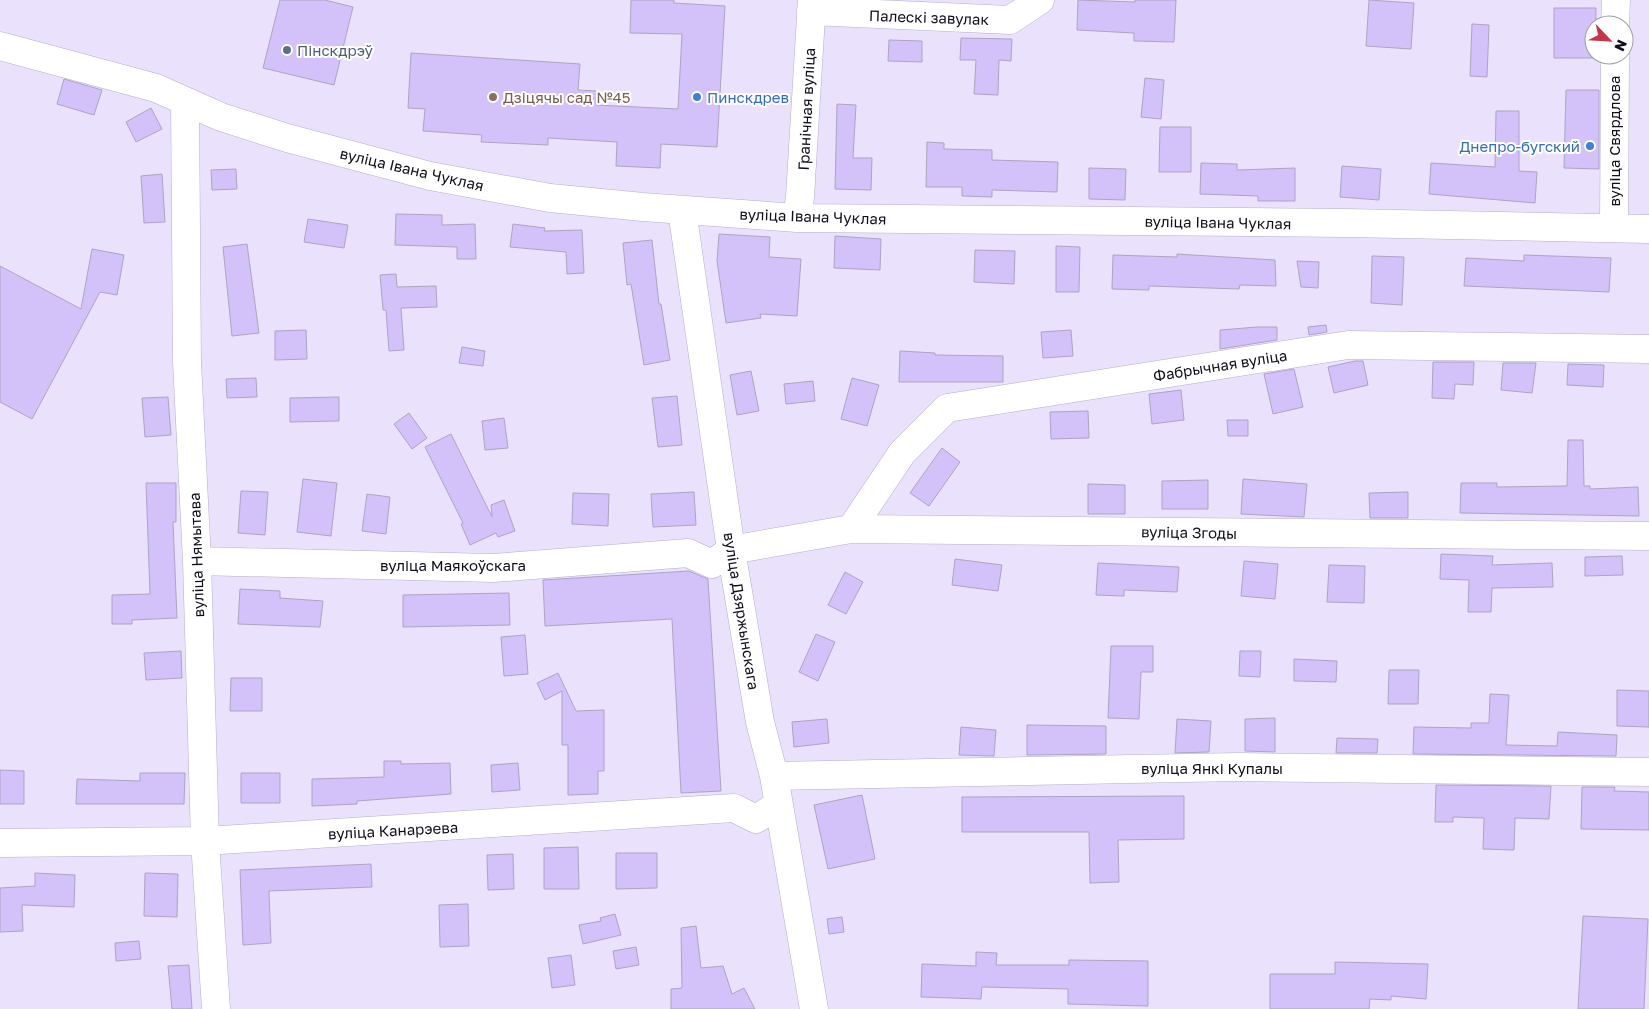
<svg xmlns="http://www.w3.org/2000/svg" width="1649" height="1009" font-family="'Golos Text',sans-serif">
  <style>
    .building { fill: #d3c1fa; stroke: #ada3c3 }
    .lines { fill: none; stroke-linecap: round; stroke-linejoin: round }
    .minor-casing { stroke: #b6accc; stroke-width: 29 }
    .minor { stroke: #fff; stroke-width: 28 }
    .service-dot { fill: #5c6f8a; stroke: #fff; stroke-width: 2 }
    .education-dot { fill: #8d6e63; stroke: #fff; stroke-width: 2 }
    .shop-dot { fill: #3f7fe0; stroke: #fff; stroke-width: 2 }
    .labels { text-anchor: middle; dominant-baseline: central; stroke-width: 4; stroke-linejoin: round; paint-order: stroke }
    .street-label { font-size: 15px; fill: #120e1a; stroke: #fff }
    .service-label { font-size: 15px; fill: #4e5e75; stroke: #fff; text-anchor: start }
    .education-label { font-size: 15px; fill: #785e54; stroke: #fff; text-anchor: start }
    .shop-label { font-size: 15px; fill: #366cbe; stroke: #fff; text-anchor: start }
  </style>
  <rect width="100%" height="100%" fill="#eae2fd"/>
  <path class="building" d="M 280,0 L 325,0 L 353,7 L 334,85 L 263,68 Z
    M 631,0 L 674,0 L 674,3 L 725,6 L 717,147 L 661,144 L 660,168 L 616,166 L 617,142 L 548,138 L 548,145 L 481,142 L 482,135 L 423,131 L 425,109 L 408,108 L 411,53 L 580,64 L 578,90 L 596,91 L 596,105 L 678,109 L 682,34 L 630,33 Z
    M 1078,0 L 1135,2 L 1135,0 L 1176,0 L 1174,42 L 1134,41 L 1134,33 L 1077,30 Z
    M 1369,0 L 1414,3 L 1411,49 L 1366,46 Z
    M 1554,8 L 1596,8 L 1595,58 L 1554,58 Z
    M 1472,24 L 1489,25 L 1487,77 L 1470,76 Z
    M 961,38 L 1012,39 L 1011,61 L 999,60 L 998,95 L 974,94 L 976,60 L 960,60 Z
    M 889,40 L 922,41 L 922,62 L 888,61 Z
    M 1145,78 L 1164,80 L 1161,119 L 1141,117 Z
    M 64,79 L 102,90 L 94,115 L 57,104 Z
    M 1566,90 L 1599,90 L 1599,169 L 1564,168 Z
    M 837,104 L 856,105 L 853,158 L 872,158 L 871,190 L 835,189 Z
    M 151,108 L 162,129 L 136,142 L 126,122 Z
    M 1496,111 L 1519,111 L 1519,171 L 1537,172 L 1535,203 L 1429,194 L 1431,163 L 1495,167 Z
    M 1160,127 L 1191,127 L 1191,172 L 1159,172 Z
    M 927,142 L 944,143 L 944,149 L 992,150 L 992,160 L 1058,162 L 1057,192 L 992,190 L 992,197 L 962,196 L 962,187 L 926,187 Z
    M 1201,163 L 1237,164 L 1237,170 L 1295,168 L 1295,201 L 1258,201 L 1258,196 L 1200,194 Z
    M 1342,166 L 1381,169 L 1379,200 L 1340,197 Z
    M 1089,168 L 1126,169 L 1125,200 L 1089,199 Z
    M 236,169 L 237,189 L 212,190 L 211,170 Z
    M 162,174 L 165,222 L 144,223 L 141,176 Z
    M 396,214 L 442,215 L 442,225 L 475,224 L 476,259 L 457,259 L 457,247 L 395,245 Z
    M 308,219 L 348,225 L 344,248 L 304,242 Z
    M 513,224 L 545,228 L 544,231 L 582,230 L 584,273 L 567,274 L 566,252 L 510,247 Z
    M 719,234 L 770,237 L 769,257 L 801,259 L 797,316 L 760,314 L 761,318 L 726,323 L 717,261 Z
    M 835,236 L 881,239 L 880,270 L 834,268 Z
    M 652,240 L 659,304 L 661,304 L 670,360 L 644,365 L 631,284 L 627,285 L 623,243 Z
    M 247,244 L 259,333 L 232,336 L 223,247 Z
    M 1056,246 L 1080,247 L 1079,292 L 1056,292 Z
    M 92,249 L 124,255 L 117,295 L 100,292 L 32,419 L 0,402 L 0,266 L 81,309 Z
    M 975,250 L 1015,251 L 1014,284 L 974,282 Z
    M 1177,254 L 1275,260 L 1276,286 L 1240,285 L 1239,289 L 1149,286 L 1149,290 L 1112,289 L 1113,255 L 1177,257 Z
    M 1524,255 L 1611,258 L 1609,292 L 1464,286 L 1466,258 L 1524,261 Z
    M 1372,256 L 1404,257 L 1402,305 L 1371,303 Z
    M 1297,261 L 1319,262 L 1318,288 L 1301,287 Z
    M 396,274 L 397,287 L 436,286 L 437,307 L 401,308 L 404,350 L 389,351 L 386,310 L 383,310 L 380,275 Z
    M 1326,325 L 1327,332 L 1309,335 L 1308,327 Z
    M 1257,327 L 1277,327 L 1277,340 L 1220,349 L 1220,330 Z
    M 306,330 L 307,359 L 275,360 L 275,331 Z
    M 1071,330 L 1073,356 L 1043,358 L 1041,332 Z
    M 462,347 L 485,351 L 483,366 L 459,363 Z
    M 900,351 L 935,353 L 935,355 L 1003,356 L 1003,382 L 899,382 Z
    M 1355,361 L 1363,361 L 1368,385 L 1334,393 L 1328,367 Z
    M 1433,362 L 1474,362 L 1473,385 L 1455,384 L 1454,399 L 1432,398 Z
    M 1503,363 L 1536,363 L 1532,393 L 1501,390 Z
    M 1568,364 L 1604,365 L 1603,387 L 1567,385 Z
    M 1294,369 L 1303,407 L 1273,414 L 1264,374 Z
    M 751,371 L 759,411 L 737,415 L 730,375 Z
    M 256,378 L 257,397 L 227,398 L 226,379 Z
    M 852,378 L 879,385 L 867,426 L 841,419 Z
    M 813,381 L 815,401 L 786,404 L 784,384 Z
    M 1181,390 L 1184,420 L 1152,424 L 1149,394 Z
    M 677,396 L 682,445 L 658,447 L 652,398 Z
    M 168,397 L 171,435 L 145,437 L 142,398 Z
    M 339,397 L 339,421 L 290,422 L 290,398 Z
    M 1088,411 L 1089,438 L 1051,439 L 1050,412 Z
    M 409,413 L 427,438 L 412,449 L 394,424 Z
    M 504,418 L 508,448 L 485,450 L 482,421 Z
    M 1227,420 L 1248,420 L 1248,436 L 1228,436 Z
    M 451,434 L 492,517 L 491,505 L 504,500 L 515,531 L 498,537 L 496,533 L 470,545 L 461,524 L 463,523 L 425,447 Z
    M 1568,440 L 1583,440 L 1584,486 L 1590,486 L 1590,489 L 1638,487 L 1639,516 L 1460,513 L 1461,483 L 1497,483 L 1497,487 L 1567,486 Z
    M 942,448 L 960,462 L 929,506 L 910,493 Z
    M 303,479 L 337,483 L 331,536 L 297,532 Z
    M 1243,479 L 1307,484 L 1304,517 L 1241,514 Z
    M 1208,480 L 1208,509 L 1162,509 L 1162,481 Z
    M 146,483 L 176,483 L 176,522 L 173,522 L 177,618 L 132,620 L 132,624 L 112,624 L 112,595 L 150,594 Z
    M 1088,484 L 1125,485 L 1125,514 L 1088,514 Z
    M 241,491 L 268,492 L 265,535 L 238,533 Z
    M 694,492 L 696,525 L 653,527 L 651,494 Z
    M 1408,492 L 1408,518 L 1370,518 L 1369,493 Z
    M 573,493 L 609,494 L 608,526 L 572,524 Z
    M 367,494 L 390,497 L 386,534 L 362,531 Z
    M 1441,554 L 1493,556 L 1492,565 L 1552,563 L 1553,587 L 1492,588 L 1491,612 L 1468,612 L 1469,580 L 1440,579 Z
    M 1622,556 L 1623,575 L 1585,576 L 1585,557 Z
    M 955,559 L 1002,565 L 998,591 L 952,585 Z
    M 1244,561 L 1278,564 L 1275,599 L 1241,596 Z
    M 1098,563 L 1179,567 L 1177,592 L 1124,590 L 1124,596 L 1096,595 Z
    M 1329,565 L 1365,566 L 1364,603 L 1327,602 Z
    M 689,571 L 708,579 L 721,791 L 681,793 L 672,619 L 545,626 L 543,580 Z
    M 845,572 L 863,582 L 846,614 L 828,605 Z
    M 240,589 L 280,591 L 280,598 L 323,601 L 320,627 L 238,624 Z
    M 509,593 L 510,625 L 403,627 L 403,595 Z
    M 816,634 L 835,642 L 818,681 L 799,672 Z
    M 525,635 L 528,674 L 504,676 L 501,637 Z
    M 1111,646 L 1153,646 L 1153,672 L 1141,672 L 1139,719 L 1108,718 Z
    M 181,651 L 182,678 L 146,680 L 144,653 Z
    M 1240,651 L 1261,651 L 1260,677 L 1239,676 Z
    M 1294,659 L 1337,661 L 1336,682 L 1294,681 Z
    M 1389,670 L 1419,670 L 1418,704 L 1388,704 Z
    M 558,673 L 576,711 L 604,710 L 604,771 L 598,771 L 598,794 L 568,795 L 568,745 L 562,745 L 562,691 L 545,700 L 537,683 Z
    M 231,678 L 262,678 L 262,711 L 230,711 Z
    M 1617,690 L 1649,691 L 1649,727 L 1617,726 Z
    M 1490,694 L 1509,695 L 1506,745 L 1557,746 L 1558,732 L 1617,735 L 1616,756 L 1413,754 L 1414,727 L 1471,728 L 1471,723 L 1489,723 Z
    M 1275,718 L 1275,752 L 1245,751 L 1245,719 Z
    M 827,719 L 829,743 L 794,747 L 792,722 Z
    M 1177,719 L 1211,721 L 1209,752 L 1175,753 Z
    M 1027,725 L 1106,726 L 1106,754 L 1027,755 Z
    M 961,727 L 996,730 L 994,756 L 959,755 Z
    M 1337,738 L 1378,739 L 1377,753 L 1336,753 Z
    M 384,761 L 401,761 L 401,764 L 450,763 L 451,794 L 357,801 L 357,804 L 312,806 L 312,779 L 384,777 Z
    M 518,763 L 520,790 L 492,792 L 491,765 Z
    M 0,770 L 24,771 L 24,804 L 0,804 Z
    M 140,773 L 185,773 L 184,804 L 76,804 L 77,779 L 140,781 Z
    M 241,773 L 280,773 L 280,803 L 241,803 Z
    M 1436,785 L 1551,786 L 1549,819 L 1515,818 L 1514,850 L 1483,849 L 1484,818 L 1453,817 L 1453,822 L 1435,822 Z
    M 1582,787 L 1615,787 L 1614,791 L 1649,792 L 1649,830 L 1581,829 Z
    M 862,795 L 875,859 L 828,869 L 814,805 Z
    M 1184,796 L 1184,839 L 1118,840 L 1119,882 L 1090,883 L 1089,832 L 962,832 L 962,797 Z
    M 578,847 L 579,889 L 544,889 L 544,848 Z
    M 616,853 L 657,853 L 657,888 L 616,889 Z
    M 513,854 L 514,889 L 488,890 L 487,855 Z
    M 371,864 L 372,887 L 269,891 L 271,943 L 243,945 L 240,870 Z
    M 35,873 L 75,875 L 74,907 L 22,905 L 23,931 L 0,932 L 0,888 L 35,886 Z
    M 145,873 L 178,874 L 177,917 L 144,916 Z
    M 468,904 L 469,946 L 440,947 L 439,905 Z
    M 615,914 L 621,935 L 583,944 L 579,925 L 601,921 L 600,918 Z
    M 1583,916 L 1648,919 L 1644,1009 L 1578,1009 Z
    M 842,917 L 844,932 L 829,934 L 827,919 Z
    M 696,926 L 701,968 L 723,966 L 732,994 L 744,988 L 755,1009 L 671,1009 L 671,989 L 682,988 L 681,928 Z
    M 139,941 L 141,959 L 116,961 L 115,943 Z
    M 636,947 L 639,965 L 616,969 L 613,951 Z
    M 976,952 L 997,953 L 996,965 L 1069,965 L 1069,960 L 1148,961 L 1148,1006 L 1068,1004 L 1068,989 L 982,987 L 981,999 L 921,997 L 922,964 L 976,966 Z
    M 571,955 L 575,985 L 552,988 L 548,958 Z
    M 1335,962 L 1428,964 L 1426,999 L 1391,996 L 1391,1000 L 1370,999 L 1369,1009 L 1270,1009 L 1270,974 L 1335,974 Z
    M 189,965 L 192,1009 L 172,1009 L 168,966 Z"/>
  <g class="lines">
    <defs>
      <path id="minor" d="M 811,11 L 1010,20 L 1040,0
        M 1615,25 L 1616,0
        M 0,46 L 156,88 L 221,117 L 287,138 L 430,176 L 550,198 L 643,207 L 797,218 L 1347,223 L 1649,229
        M 185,101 L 187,362 L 197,561 L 205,841 L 216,1009
        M 682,210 L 731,550 L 760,722 L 774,776 L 814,1009
        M 797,218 L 800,197 L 812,0
        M 1614,228 L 1615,55
        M 851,529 L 902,453 L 947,408 L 1348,345 L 1649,349
        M 197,561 L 493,568 L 688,553 L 712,564 L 731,550 L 851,529 L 1649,536
        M 774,776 L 1237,767 L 1649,772
        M 0,843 L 205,841 L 734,808 L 756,819 L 778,805"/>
    </defs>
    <use href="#minor" class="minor-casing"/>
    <use href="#minor" class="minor"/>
  </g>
  <circle class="service-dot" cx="287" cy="50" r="5"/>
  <circle class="education-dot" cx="493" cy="97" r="5"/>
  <g class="shop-dot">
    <circle cx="697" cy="97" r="5"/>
    <circle cx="1590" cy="146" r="5"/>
  </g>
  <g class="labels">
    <g class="street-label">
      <text transform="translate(929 17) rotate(2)">Палескі завулак</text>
      <text transform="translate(806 109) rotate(-87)">Гранічная вуліца</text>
      <text transform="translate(1614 141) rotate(-90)">вуліца Свярдлова</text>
      <text transform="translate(412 169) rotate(13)">вуліца Івана Чуклая</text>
      <text transform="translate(813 216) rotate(2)">вуліца Івана Чуклая</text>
      <text transform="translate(1218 222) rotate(1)">вуліца Івана Чуклая</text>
      <text transform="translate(1220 365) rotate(-9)">Фабрычная вуліца</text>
      <text transform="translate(1189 532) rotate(1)">вуліца Згоды</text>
      <text transform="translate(196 555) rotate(-92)">вуліца Нямытава</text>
      <text x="453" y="565">вуліца Маякоўскага</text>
      <text transform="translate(742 611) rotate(81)">вуліца Дзяржынскага</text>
      <text x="1212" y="768">вуліца Янкі Купалы</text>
      <text transform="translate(393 830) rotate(-3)">вуліца Канарэева</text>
    </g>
    <g class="service-label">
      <text x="297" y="50">Пінскдрэў</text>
    </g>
    <g class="education-label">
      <text x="503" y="97">Дзіцячы сад №45</text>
    </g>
    <g class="shop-label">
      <text x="707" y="97">Пинскдрев</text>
      <text x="1580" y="146" text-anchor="end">Днепро-бугский</text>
    </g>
  </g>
  <g transform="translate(1609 40) rotate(115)"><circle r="24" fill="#ffffff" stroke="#a09fa3"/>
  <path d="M0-4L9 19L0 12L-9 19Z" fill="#c6354c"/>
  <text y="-8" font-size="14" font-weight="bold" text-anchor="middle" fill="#120e1a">N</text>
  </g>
</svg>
